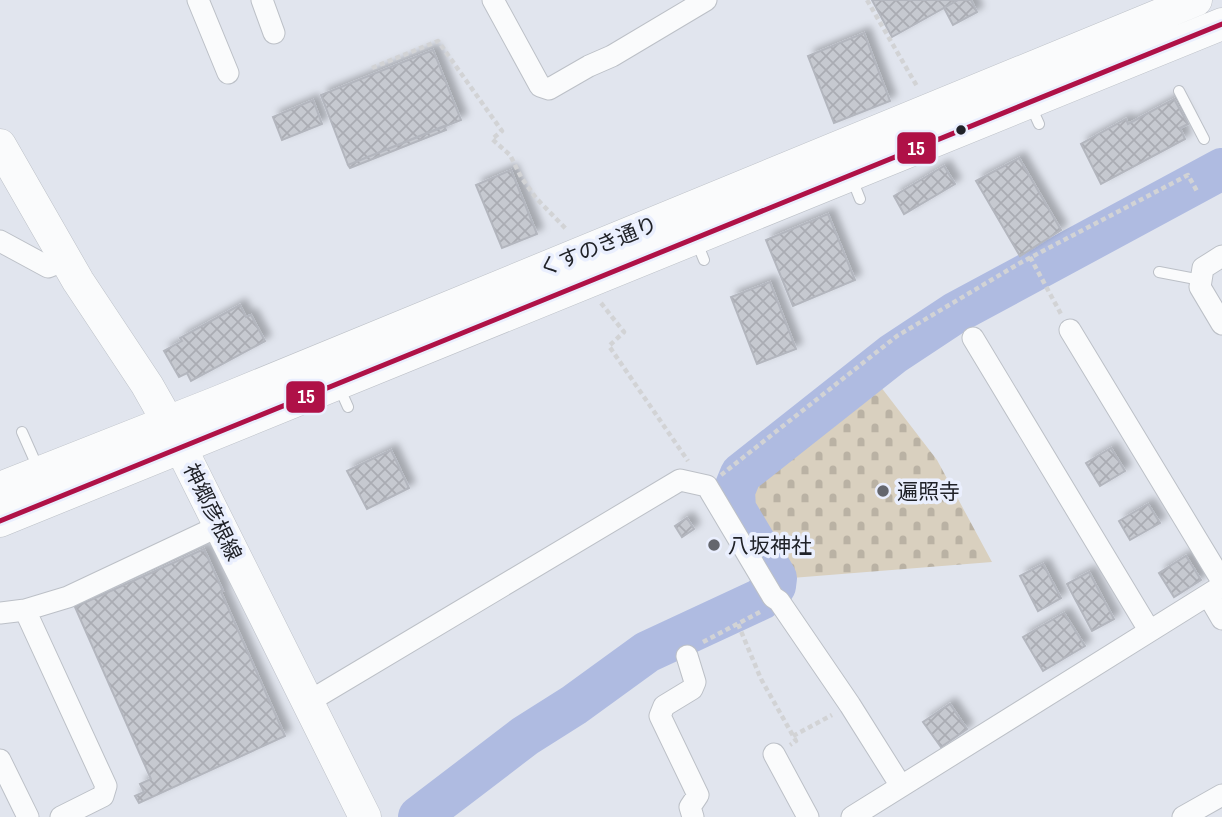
<svg xmlns="http://www.w3.org/2000/svg" width="1222" height="817" font-family="'Archivo Narrow','Noto Sans JP',sans-serif">
  <style>
    .cemetery { fill: url(#cemetery-stones) }
    .lines { fill: none; stroke-linecap: round; stroke-linejoin: round }
    .river { stroke: #afbbe1; stroke-width: 42 }
    .building { fill: url(#building-cross-hatch); stroke: #b3b6be; stroke-width: 2; filter: url(#shadow) }
    .lane-casing { stroke: #bcc0c7; stroke-width: 12 }
    .street-casing { stroke: #bcc0c7; stroke-width: 23 }
    .secondary-casing { stroke: #bcc0c7; stroke-width: 33 }
    .path { stroke: #d2d3d5; stroke-width: 4.5; stroke-dasharray: 5 3.5; stroke-linecap: butt }
    .lane { stroke: #fafbfc; stroke-width: 10 }
    .street { stroke: #fafbfc; stroke-width: 21 }
    .secondary { stroke: #fafbfc; stroke-width: 32 }
    .bus-1-casing { stroke: #eaeffe; stroke-width: 10 }
    .bus-1 { stroke: #af1147; stroke-width: 5 }
    .bus-dot { fill: #202228; stroke: #eaeffe; stroke-width: 2.5 }
    .poi-dot { fill: #64666d; stroke: #eaeffe; stroke-width: 2.5 }
    .labels { text-anchor: middle; dominant-baseline: central; stroke-width: 7; stroke-linejoin: round; paint-order: stroke }
    .street-label { font-size: 21px; fill: #202228; stroke: #eaeffe }
    .poi-label { font-size: 21px; fill: #202228; stroke: #eaeffe; text-anchor: start }
    .line-badge { stroke: #eaeffe; stroke-width: 2.5 }
    .badge-label { font-size: 19px; text-anchor: middle; font-weight: bold; fill: #fff }
  </style>
  <defs>
    <pattern id="cemetery-stones" width="16" height="16" patternUnits="userSpaceOnUse" patternTransform="scale(1.75)"><rect width="16" height="16" fill="#d9d0bf"/><path d="M2 7V4a2 2 0 0 1 4 0v3zM10 15v-3a2 2 0 0 1 4 0v3z" fill="#bab2a4"/></pattern>
    <pattern id="building-cross-hatch" width="8" height="8" patternUnits="userSpaceOnUse" patternTransform="scale(1.75)"><rect width="8" height="8" fill="#c6c9d0"/><path d="M0 0l8 8M0 8l8-8" fill="none" stroke="#aaacb3"/></pattern>
    <filter id="shadow"><feDropShadow dx="6" dy="-6" stdDeviation="3.5" flood-color="#0004"/></filter>
  </defs>
  <rect width="100%" height="100%" fill="#e1e5ee"/>
  <path class="cemetery" d="M 874,378 L 937,460 L 992,562 L 779,579 L 782,567 L 739,504 L 740,491 L 744,482 Z"/>
  <g class="lines">
    <path class="river" d="M 419,817 L 525,736 L 574,705 L 647,652 L 761,599 L 775,586 L 776,578 L 735,509 L 734,491 L 741,474 L 893,354 L 955,313 L 1222,169"/>
  </g>
  <path class="building" d="M 872,0 L 958,0 L 892,37 Z
    M 958,0 L 971,0 L 977,12 L 953,25 L 944,8 Z
    M 864,33 L 890,101 L 834,123 L 808,56 Z
    M 433,50 L 461,120 L 348,165 L 321,95 Z
    M 1174,99 L 1188,124 L 1180,128 L 1185,139 L 1101,184 L 1081,144 L 1126,119 L 1128,124 Z
    M 313,100 L 322,124 L 282,140 L 273,117 Z
    M 444,126 L 446,130 L 350,168 L 348,165 Z
    M 1019,158 L 1061,230 L 1020,256 L 976,181 Z
    M 944,166 L 955,184 L 904,214 L 894,196 Z
    M 511,170 L 537,234 L 502,248 L 476,185 Z
    M 828,214 L 855,280 L 793,306 L 766,240 Z
    M 770,282 L 796,349 L 757,364 L 731,297 Z
    M 240,305 L 246,317 L 251,315 L 265,341 L 191,381 L 187,373 L 179,377 L 164,351 L 182,341 L 180,338 Z
    M 1111,448 L 1125,471 L 1100,486 L 1086,463 Z
    M 391,450 L 409,488 L 367,509 L 347,471 Z
    M 1148,504 L 1160,523 L 1130,540 L 1119,521 Z
    M 687,518 L 694,529 L 682,537 L 675,526 Z
    M 204,549 L 223,591 L 221,592 L 285,736 L 139,803 L 135,796 L 144,792 L 140,784 L 151,779 L 75,607 Z
    M 1186,556 L 1201,580 L 1174,597 L 1159,573 Z
    M 1043,564 L 1061,598 L 1038,611 L 1020,576 Z
    M 1089,572 L 1114,619 L 1092,631 L 1067,584 Z
    M 1064,613 L 1085,646 L 1043,671 L 1023,637 Z
    M 950,704 L 967,729 L 941,747 L 923,722 Z"/>
  <g class="lines">
    <defs>
      <path id="lane" d="M 1179,91 L 1204,139
        M 1030,104 L 1039,124
        M 852,179 L 860,199
        M 696,240 L 704,260
        M 1159,272 L 1201,280
        M 339,387 L 348,407
        M 22,432 L 38,468"/>
      <path id="street" d="M 198,0 L 228,73
        M 262,0 L 274,33
        M 493,0 L 540,86 L 549,89 L 589,66 L 612,56 L 706,0
        M 0,241 L 48,267 L 66,260
        M 1222,256 L 1203,268 L 1200,287 L 1222,324
        M 1070,330 L 1222,581
        M 973,338 L 1149,630
        M 1208,595 L 1222,619
        M 25,610 L 106,786 L 103,796 L 61,817
        M 0,613 L 25,610 L 68,597 L 219,526
        M 687,656 L 695,682 L 692,689 L 664,706 L 660,716 L 698,795 L 690,807 L 693,817
        M 308,702 L 680,480 L 707,486 L 773,597 L 779,601 L 850,705 L 901,786
        M 774,754 L 808,817
        M 0,760 L 28,817
        M 852,817 L 1222,586
        M 1183,817 L 1222,795"/>
      <path id="secondary" d="M 0,145 L 78,281 L 147,385 L 168,422 L 365,817
        M 0,488 L 218,402 L 1196,0
        M 0,521 L 1222,24"/>
    </defs>
    <use href="#lane" class="lane-casing"/>
    <use href="#street" class="street-casing"/>
    <use href="#secondary" class="secondary-casing"/>
    <path class="path" d="M 867,0 L 918,88
      M 372,68 L 438,41 L 502,131 L 492,139 L 510,155 L 521,177 L 536,198 L 567,230
      M 1030,257 L 1061,314
      M 601,303 L 624,332 L 609,346 L 688,461
      M 721,475 L 897,336 L 1020,263 L 1188,175 L 1198,193
      M 738,624 L 761,679 L 796,741 L 790,745
      M 703,642 L 760,612
      M 793,736 L 832,715"/>
    <use href="#lane" class="lane"/>
    <use href="#street" class="street"/>
    <use href="#secondary" class="secondary"/>
    <defs>
      <path id="bus-1" d="M 0,521 L 1222,24"/>
    </defs>
    <use href="#bus-1" class="bus-1-casing"/>
    <use href="#bus-1" class="bus-1"/>
  </g>
  <circle class="bus-dot" cx="961" cy="130" r="6"/>
  <g class="poi-dot">
    <circle cx="883" cy="491" r="7"/>
    <circle cx="714" cy="545" r="7"/>
  </g>
  <g class="labels">
    <g class="street-label">
      <text transform="translate(598 246) rotate(-22)">くすのき通り</text>
      <text transform="translate(213 512) rotate(64)">神郷彦根線</text>
    </g>
    <g class="poi-label">
      <text x="897" y="491">遍照寺</text>
      <text x="728" y="545">八坂神社</text>
    </g>
  </g>
  <g class="line-badge">
    <rect x="896" y="131" width="41" height="34" rx="7" fill="#af1147"/>
    <rect x="285" y="380" width="41" height="34" rx="7" fill="#af1147"/>
  </g>
  <g class="badge-label">
    <text x="916" y="155">15</text>
    <text x="306" y="403">15</text>
  </g>
</svg>
